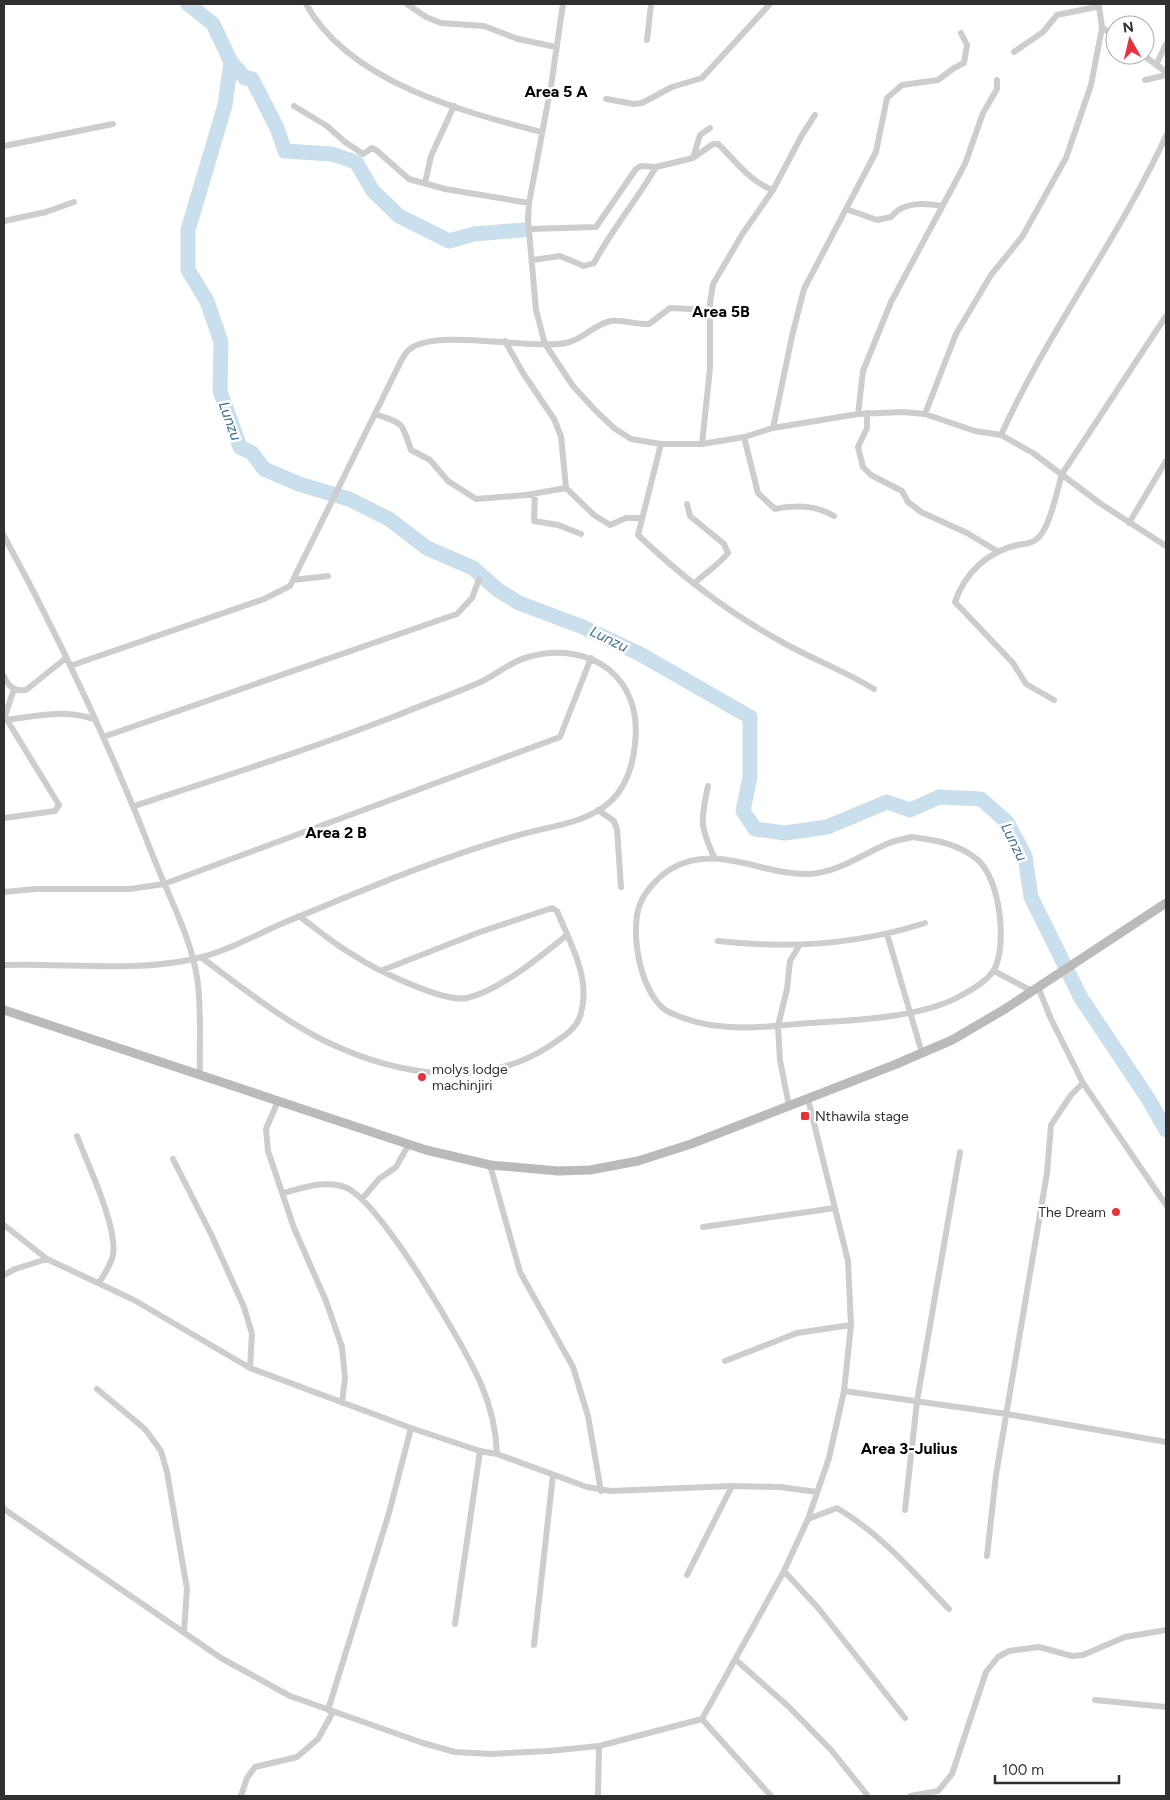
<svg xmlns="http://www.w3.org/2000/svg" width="1170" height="1800" font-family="Figtree,sans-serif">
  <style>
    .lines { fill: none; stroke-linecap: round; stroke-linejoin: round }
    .river { stroke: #cadfed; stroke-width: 15 }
    .street { stroke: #cdcdcd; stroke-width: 6 }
    .secondary { stroke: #bababa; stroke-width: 9 }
    .poi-dot { fill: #e9313e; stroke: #fff; stroke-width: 2 }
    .labels { text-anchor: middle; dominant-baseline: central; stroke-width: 5; stroke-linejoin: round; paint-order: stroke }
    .poi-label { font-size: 14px; fill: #303030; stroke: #fff; text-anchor: start }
    .water-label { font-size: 15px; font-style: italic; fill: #3c7295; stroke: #fff }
    .quarter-label { font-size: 16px; font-weight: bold; fill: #000; stroke: #fff }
  </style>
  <rect width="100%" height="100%" fill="#fff"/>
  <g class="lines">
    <path class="river" d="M 188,4 L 213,24 L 231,62 L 225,105 L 188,230 L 188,270 L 207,301 L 221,342 L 220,391 L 240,447 L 252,453 L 264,469 L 299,484 L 349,499 L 389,519 L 427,548 L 473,568 L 498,590 L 519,603 L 583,627 L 640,654 L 750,717 L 750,777 L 743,811 L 755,829 L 785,833 L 827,827 L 887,802 L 910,810 L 939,797 L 981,799 L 1007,822 L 1025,856 L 1031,897 L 1081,998 L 1149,1100 L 1166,1130
      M 231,62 L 245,78 L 252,79 L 277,128 L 285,151 L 332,154 L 356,162 L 373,191 L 399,216 L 449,241 L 474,234 L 523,230"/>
    <path class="street" d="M 306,4 C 349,82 461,111 541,132
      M 407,4 L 426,17 L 441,23 L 484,26 L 518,39 L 556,47
      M 563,4 L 551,86 L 529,203 L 528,220 L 536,310 L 545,344 L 573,386 L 596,411 L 614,428 L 631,439 L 661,444 L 702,444 L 744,437 L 773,428 L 858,414 L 903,412 L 925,414 L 975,431 L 1001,435 L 1033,453 L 1101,504 L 1166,546
      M 1102,28 L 1115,35
      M 647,40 L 651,4
      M 1014,52 L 1043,32 L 1057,15 L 1096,7 L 1099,6 L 1099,4
      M 1143,55 L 1166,72
      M 1156,65 L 1166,44
      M 1145,80 L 1166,75
      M 606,99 L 634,104 L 642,103 L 672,87 L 702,78 L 770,4
      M 294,106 L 327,126 L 345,142 L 363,154 L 372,148 L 376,150 L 409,179 L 445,189 L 529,203
      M 4,146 L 113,124
      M 693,158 L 713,144 L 718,144 C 735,160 750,182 773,190
      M 425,183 L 431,156 L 454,106
      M 846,209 L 877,220 L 891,217 C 903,201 925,203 942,206
      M 4,221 L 46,212 L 74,202
      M 529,229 L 596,227 L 636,169 L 641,166 L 656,167 L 693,158 L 700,135 L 710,128
      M 533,260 L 560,256 L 584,266 L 594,263 C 612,229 637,200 656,167
      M 505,341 L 523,373 L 554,419 L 561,436 L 566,488 L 594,515 L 610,525 L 626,518 L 642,518
      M 867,413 L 867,428 L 858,447 L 863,467 L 871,475 L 902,491 L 908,502 L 921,512 L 967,533 L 997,551
      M 375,414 C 403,424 401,420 411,450 L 430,460 L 448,481 L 476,499 L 526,495 L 566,488
      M 858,414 L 863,371 L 891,302 L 965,164 L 983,113 L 997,89 L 997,80
      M 925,414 L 956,334 L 991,275 L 1022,237 L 1066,158 L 1091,85 L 1102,28 L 1099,6
      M 773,428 L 792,336 L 804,289 L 876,152 L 887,98 L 902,85 L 938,80 L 954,68 L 964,63 L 967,45 L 961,33
      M 1001,435 C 1048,331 1118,240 1166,136
      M 744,437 L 758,493 L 775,509 C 797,505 815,505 834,516
      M 661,444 L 638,535 C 682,577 729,613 782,642 C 812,659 845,671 874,689
      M 702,444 L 710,368 L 710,303 L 713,284 L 743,233 L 773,190 L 802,135 L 815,115
      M 535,494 L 534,521 L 558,525 L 581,534
      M 687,504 L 690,516 L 724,544 L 728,553 C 717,567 705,572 694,584
      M 1129,523 L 1166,461
      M 4,536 C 62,642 113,753 157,866 C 171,901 191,939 197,977 C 202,1009 199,1043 200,1075
      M 293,580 L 328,576
      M 70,666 L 264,599 L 290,586 L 401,361 C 403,357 406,352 410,349 C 436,328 530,350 566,343 C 583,340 594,324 611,321 C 624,319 636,325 649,324 L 670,308 L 711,310
      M 4,676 C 8,687 14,691 26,690 L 66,658
      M 1054,700 L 1026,684 L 1013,663 L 955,602 C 965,573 987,552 1017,545 C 1024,544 1032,544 1038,538 C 1050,527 1057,491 1062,474 L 1166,316
      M 4,715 L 59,805 L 55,811 L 4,818
      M 5,716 L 14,689
      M 5,720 C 38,716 60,709 94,719
      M 103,737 L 457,614 L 472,598 L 479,579
      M 708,786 C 701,820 699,824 714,857
      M 598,810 L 614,821 L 617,829 L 621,887
      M 912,837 C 936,840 959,844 978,860 C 1000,880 1007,942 995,968 C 990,979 972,990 962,995 C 918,1021 837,1020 786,1025 C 747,1029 705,1030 669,1012 C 641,998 629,932 640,904 C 645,891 659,876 671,869 C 716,842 763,876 810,874 C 839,872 863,854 889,843 C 896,840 905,839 912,837 Z
      M 4,892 L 35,889 L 130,889 L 164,884 L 560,737 L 591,658
      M 299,916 C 318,930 335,945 355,956 C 376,970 444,1003 467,998 C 500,990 540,957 567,935
      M 887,934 L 922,1053
      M 718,941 C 789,949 857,945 925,923
      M 202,958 C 240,986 285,1022 327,1042 C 396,1075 481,1090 548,1047 C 562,1037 577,1030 581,1013 C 591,978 570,943 557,911 L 552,908 L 480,932 L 383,970
      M 4,965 C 66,963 137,973 198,958 C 226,952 261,932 288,921 C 364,890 440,857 519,835 C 550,826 585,824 610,802 C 626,787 633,765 635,744 C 643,677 591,640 528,657 C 509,662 494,677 476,684 C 451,695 424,704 398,715 C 311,749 222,777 134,806
      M 994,971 L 1032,991
      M 1038,987 L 1051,1019 L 1083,1083 L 1166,1205
      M 278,1101 L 266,1129 L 268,1151 L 294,1228 L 326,1301 L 342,1347 L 345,1378 L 342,1403
      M 789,1106 L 780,1060 L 778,1026 L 787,989 L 790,961 L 799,946
      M 77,1136 C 87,1163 118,1227 113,1255 C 111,1265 104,1274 99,1283
      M 173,1159 L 211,1234 L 244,1307 L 252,1334 L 250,1368
      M 490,1165 L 520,1272 L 573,1367 L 588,1416 L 601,1491
      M 283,1193 C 303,1188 327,1179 347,1188 C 383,1206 463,1343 481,1384 C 491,1407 496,1429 497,1454
      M 362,1199 L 379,1179 L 396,1167 L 409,1144
      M 4,1225 L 47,1259 L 134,1300 L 250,1368 L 411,1428 L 480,1451 L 497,1454 L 587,1487 L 611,1491 L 732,1486 L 780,1487 L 817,1492
      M 703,1227 L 835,1208
      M 4,1275 L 15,1269 L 47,1259
      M 725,1361 L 797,1333 L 851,1325
      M 97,1389 L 145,1429 L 161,1451 L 167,1472 L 187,1589 L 184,1631
      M 844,1391 L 1007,1414 L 1166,1442
      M 4,1509 L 221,1658 L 290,1696 L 423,1743 L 455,1752 L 491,1754 L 549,1751 L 599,1746 L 702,1719 L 784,1571 L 808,1519 L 829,1458 L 844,1391 L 851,1325 L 848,1261 L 808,1099
      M 905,1510 L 917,1401 L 960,1152
      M 808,1519 L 837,1508 C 881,1534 913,1572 949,1609
      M 987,1556 L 996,1475 L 1047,1173 L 1051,1125 L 1071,1095 L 1083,1083
      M 784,1571 L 819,1609 L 905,1718
      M 687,1575 L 732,1486
      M 455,1624 L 480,1451
      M 534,1645 L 553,1475
      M 736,1660 L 789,1707 L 832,1751 L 868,1796
      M 1095,1700 L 1166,1707
      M 328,1710 L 389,1513 L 411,1428
      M 702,1719 L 771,1796
      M 241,1796 L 247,1778 L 255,1767 L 297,1757 L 318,1739 L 333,1712
      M 598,1796 L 599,1746
      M 910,1796 L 938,1791 L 952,1774 L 986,1672 L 998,1657 L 1009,1651 L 1039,1647 L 1072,1656 L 1083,1655 L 1125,1637 L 1166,1630"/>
    <path class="secondary" d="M 4,1010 L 426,1150 L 490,1165 L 558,1171 L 590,1170 L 638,1161 L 691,1144 L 894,1065 L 952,1040 L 1005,1009 L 1166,903"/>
  </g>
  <g class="poi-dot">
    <circle cx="422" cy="1077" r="5"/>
    <rect x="800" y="1111" width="10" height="10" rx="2.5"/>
    <circle cx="1116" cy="1212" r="5"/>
  </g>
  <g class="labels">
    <g class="poi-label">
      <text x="432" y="1069">molys lodge<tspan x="432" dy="16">machinjiri</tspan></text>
      <text x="815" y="1116">Nthawila stage</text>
      <text x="1106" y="1212" text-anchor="end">The Dream</text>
    </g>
    <g class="water-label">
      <text transform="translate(230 421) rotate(70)">Lunzu</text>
      <text transform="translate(609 639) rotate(26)">Lunzu</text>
      <text transform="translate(1014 842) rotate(64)">Lunzu</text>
    </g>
    <g class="quarter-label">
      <text x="556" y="91">Area 5 A</text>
      <text x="721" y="311">Area 5B</text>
      <text x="336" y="832">Area 2 B</text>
      <text x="909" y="1448">Area 3-Julius</text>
    </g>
  </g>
  <rect width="1170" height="1800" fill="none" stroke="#303030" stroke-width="10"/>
  <g transform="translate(1130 40) rotate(352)"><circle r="24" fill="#ffffff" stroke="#acacac"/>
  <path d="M0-4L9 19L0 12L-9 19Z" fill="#e9313e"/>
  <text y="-8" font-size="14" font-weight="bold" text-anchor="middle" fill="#303030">N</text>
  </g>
  <path d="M995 1775v8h124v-8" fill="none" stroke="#303030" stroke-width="2.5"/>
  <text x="1002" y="1775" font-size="15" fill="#303030" stroke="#ffffff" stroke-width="4" paint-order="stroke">100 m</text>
</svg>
